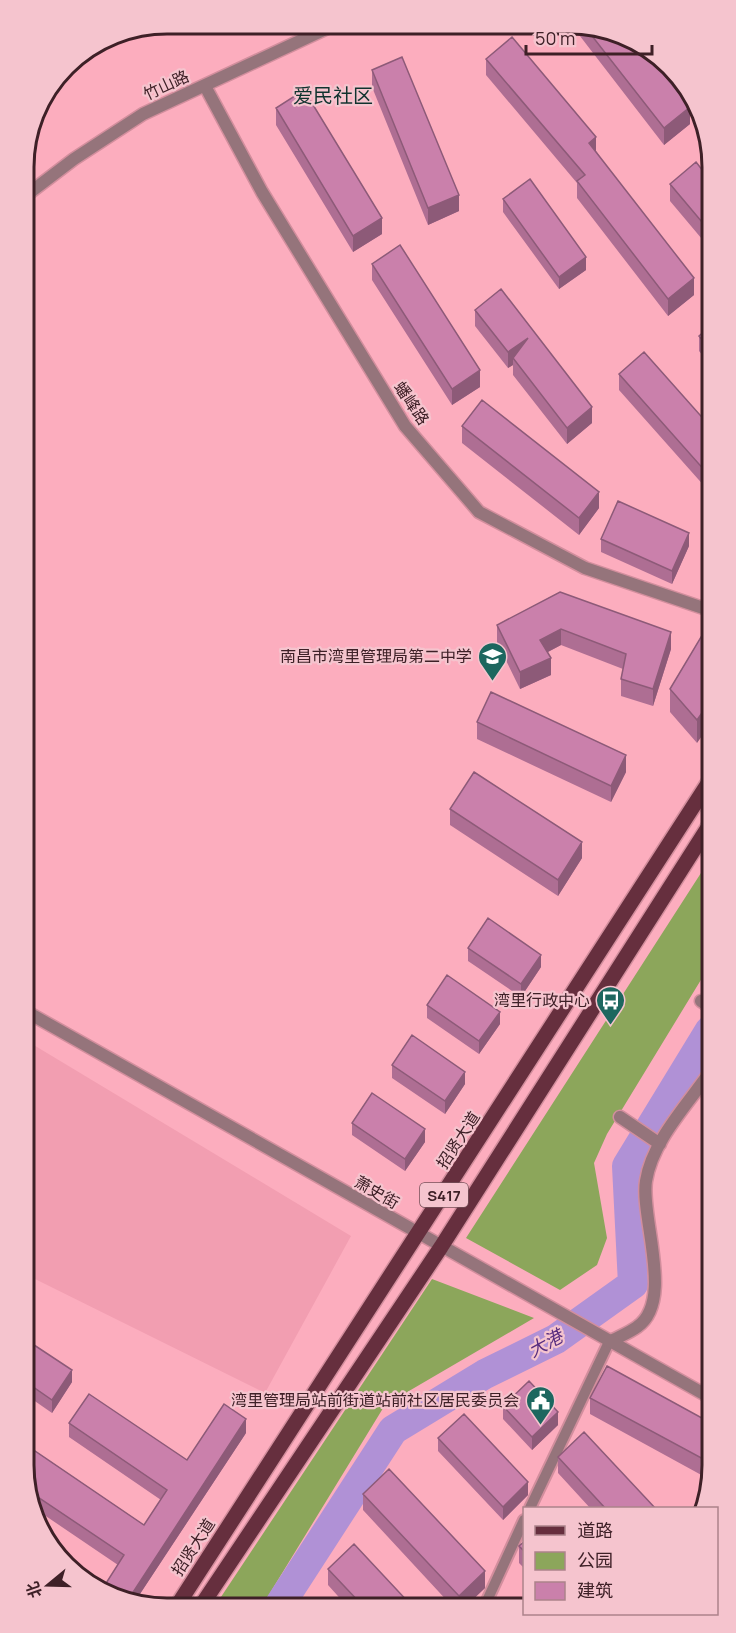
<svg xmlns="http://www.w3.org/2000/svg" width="736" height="1633" font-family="Manrope,'Noto Sans SC',sans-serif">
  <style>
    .built { fill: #f29eb1 }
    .green { fill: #8ca65b }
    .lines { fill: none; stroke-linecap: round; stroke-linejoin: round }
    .river { stroke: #b091d6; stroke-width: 30 }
    .service-casing { stroke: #d28e9d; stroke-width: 14 }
    .minor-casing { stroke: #d28e9d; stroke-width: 15 }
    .tertiary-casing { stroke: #d28e9d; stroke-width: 15 }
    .primary-casing { stroke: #d28e9d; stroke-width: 18 }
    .service { stroke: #95747b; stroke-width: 10 }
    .minor { stroke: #95747b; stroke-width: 12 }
    .tertiary { stroke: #95747b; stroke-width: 12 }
    .primary { stroke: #662f3e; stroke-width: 15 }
    .wall { fill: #ae6e93 }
    .shaded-wall { fill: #8d5a78 }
    .building { fill: #ca80ab; stroke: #8d5a78; stroke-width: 1.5 }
    .labels { text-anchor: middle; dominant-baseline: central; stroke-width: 4.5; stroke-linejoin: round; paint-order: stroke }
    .shield { fill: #f5c4ce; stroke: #755159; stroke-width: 1.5 }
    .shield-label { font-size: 15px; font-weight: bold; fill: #3e2027 }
    .street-label { font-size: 16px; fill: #3e2027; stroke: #f5c4ce }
    .poi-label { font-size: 16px; fill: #3e2027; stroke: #f5c4ce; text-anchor: end }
    .water-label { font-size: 18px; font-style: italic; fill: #582e80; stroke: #f5c4ce }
    .quarter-label { font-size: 20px; fill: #10322e; stroke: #f5c4ce }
    .rim { fill: none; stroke: #3e2027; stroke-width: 3 }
  </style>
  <rect width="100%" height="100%" fill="#fcadbe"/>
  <path class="built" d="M 27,1041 L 351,1236 L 265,1393 L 33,1278 L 28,1279 Z"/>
  <path class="green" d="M 710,859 L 710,965 L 607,1134 L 594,1163 L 607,1238 L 597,1265 L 560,1290 L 466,1238 Z
    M 432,1279 L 534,1318 L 385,1405 L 262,1606 L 215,1606 Z"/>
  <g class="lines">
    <path class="river" d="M 279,1606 L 393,1430 L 485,1374 L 556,1339 L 633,1284 L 627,1166 L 710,1030"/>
    <defs>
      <path id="service" d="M 530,1508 L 609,1342
        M 485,1605 L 524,1520"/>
      <path id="minor" d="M 701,1001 L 710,1007
        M 620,1117 L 660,1144
        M 609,1342 C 618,1337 629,1333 637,1327 C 675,1301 640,1217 646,1181 C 652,1141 688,1104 710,1072"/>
      <path id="tertiary" d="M 205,86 L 262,192 L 405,426 L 479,512 L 585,568 L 709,610
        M 24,197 L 74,159 L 143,114 L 334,25
        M 27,1012 L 711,1398"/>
      <path id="primary" d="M 177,1606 L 709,782
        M 201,1606 L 441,1247 L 709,826"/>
    </defs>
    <use href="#service" class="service-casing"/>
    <use href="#minor" class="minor-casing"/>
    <use href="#tertiary" class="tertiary-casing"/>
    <use href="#primary" class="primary-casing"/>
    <use href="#service" class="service"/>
    <use href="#minor" class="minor"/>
    <use href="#tertiary" class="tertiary"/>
    <use href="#primary" class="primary"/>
  </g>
  <path class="wall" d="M 573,27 L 596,27 L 690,124 L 664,145 Z
    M 486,59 L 596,151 L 694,295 L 668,316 L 577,198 L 577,183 L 486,75 Z
    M 372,70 L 459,211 L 428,225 L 372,87 Z
    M 276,108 L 382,234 L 353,252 L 276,125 Z
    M 707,176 L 707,245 L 670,201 L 670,184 Z
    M 503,199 L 586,270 L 559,289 L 503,212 Z
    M 372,264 L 480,387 L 452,405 L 372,280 Z
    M 475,310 L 592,423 L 567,444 L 513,375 L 513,365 L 508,368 L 475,326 Z
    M 708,328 L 708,362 L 699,351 L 699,336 Z
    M 619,374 L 708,424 L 708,486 L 706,488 L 619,390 Z
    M 462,426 L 599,508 L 579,535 L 462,443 Z
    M 601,539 L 689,546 L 672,584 L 601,552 Z
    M 560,592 L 671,649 L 653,706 L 621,696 L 621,679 L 623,669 L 561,645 L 548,652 L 551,675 L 520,689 L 497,642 L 497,625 Z
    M 704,632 L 697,743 L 670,712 L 670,689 Z
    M 477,722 L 626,772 L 611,802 L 477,739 Z
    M 450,809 L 582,858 L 558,896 L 450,825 Z
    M 468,948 L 541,967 L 521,997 L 468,961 Z
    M 427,1005 L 500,1024 L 479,1054 L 427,1018 Z
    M 392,1065 L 465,1084 L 445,1114 L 392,1078 Z
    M 352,1123 L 425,1142 L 405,1171 L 352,1135 Z
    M 28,1341 L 72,1382 L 52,1413 L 29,1397 Z
    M 590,1398 L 711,1423 L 712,1464 L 705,1477 L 590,1414 Z
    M 503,1406 L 558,1425 L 532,1450 L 503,1419 Z
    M 69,1423 L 187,1460 L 246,1433 L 134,1603 L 103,1588 L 118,1565 L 31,1506 L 29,1503 L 29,1447 L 144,1525 L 161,1500 L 69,1437 Z
    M 438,1438 L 528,1495 L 503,1520 L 438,1451 Z
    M 558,1457 L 656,1509 L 591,1509 L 558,1473 Z
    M 363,1494 L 485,1588 L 467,1605 L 451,1605 L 363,1510 Z
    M 525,1541 L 525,1569 L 519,1563 L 519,1546 Z
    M 328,1569 L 411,1605 L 346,1605 L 328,1585 Z"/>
  <path class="shaded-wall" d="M 690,107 L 690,124 L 664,145 L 664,128 Z
    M 596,137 L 596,153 L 589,143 Z
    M 459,195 L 459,211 L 428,225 L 428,208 Z
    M 382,218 L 382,234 L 353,252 L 353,236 Z
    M 586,257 L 586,270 L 559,289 L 559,277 Z
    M 694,278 L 694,295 L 668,316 L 668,299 Z
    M 528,338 L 513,358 L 513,365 L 508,368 L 508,352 Z
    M 480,370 L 480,387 L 452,405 L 452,389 Z
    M 592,407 L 592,423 L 567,444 L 567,428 Z
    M 708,470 L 708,486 L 706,488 L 706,472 Z
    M 599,492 L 599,508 L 579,535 L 579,518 Z
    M 689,533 L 689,546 L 672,584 L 672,571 Z
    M 561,629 L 561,645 L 540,656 L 540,640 Z
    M 671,632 L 671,649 L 653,706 L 653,689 Z
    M 551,658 L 551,675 L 520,689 L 520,672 Z
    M 709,703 L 709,726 L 697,743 L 697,720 Z
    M 626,755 L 626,772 L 611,802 L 611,786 Z
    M 582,842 L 582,858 L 558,896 L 558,880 Z
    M 541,955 L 541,967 L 521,997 L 521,984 Z
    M 500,1012 L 500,1024 L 479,1054 L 479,1041 Z
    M 465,1072 L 465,1084 L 445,1114 L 445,1101 Z
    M 425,1129 L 425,1142 L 405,1171 L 405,1159 Z
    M 72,1370 L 72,1382 L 52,1413 L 52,1400 Z
    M 558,1412 L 558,1425 L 532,1450 L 532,1437 Z
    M 246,1419 L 246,1433 L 134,1603 L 128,1600 Z
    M 712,1448 L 712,1464 L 705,1477 L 705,1460 Z
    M 528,1482 L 528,1495 L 503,1520 L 503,1507 Z
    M 485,1571 L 485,1588 L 467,1605 L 459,1605 L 459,1596 Z"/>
  <path class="building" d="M 585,27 L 596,27 L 646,52 L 690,107 L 664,128 Z
    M 512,37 L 596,137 L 589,143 L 694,278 L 668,299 L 577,181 L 585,175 L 486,59 Z
    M 402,57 L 459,195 L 428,208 L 372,70 Z
    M 304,90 L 382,218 L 353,236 L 276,108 Z
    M 696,162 L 707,176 L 707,228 L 670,184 Z
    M 530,179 L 586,257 L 559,277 L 503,199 Z
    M 400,245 L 480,370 L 452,389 L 372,264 Z
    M 501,289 L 592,407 L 567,428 L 513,358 L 528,338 L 508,352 L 475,310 Z
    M 708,328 L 708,347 L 699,336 Z
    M 644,352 L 708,424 L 708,470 L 706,472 L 619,374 Z
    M 482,400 L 599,492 L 579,518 L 462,426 Z
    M 618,501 L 689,533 L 672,571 L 601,539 Z
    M 560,592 L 671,632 L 653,689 L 621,679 L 626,654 L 561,629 L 540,640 L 551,658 L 520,672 L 497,625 Z
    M 704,632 L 709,633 L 709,703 L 697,720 L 670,689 Z
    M 491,692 L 626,755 L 611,786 L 477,722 Z
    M 474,772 L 582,842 L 558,880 L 450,809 Z
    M 488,918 L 541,955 L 521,984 L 468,948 Z
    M 447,975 L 500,1012 L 479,1041 L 427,1005 Z
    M 412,1035 L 465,1072 L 445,1101 L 392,1065 Z
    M 372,1093 L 425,1129 L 405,1159 L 352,1123 Z
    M 28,1341 L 72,1370 L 52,1400 L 29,1384 Z
    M 607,1366 L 711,1423 L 712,1448 L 705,1460 L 590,1398 Z
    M 529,1381 L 558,1412 L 532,1437 L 503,1406 Z
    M 89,1394 L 187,1460 L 224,1404 L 246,1419 L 128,1600 L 103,1588 L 124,1555 L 29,1491 L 29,1447 L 144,1525 L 167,1490 L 69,1423 Z
    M 464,1414 L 528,1482 L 503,1507 L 438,1438 Z
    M 584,1432 L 656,1509 L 606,1509 L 558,1457 Z
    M 389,1469 L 485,1571 L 459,1596 L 363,1494 Z
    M 525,1541 L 525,1552 L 519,1546 Z
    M 354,1544 L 411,1605 L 362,1605 L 328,1569 Z
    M 509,1600 L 514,1604 L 504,1605 Z"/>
  <defs>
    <symbol id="school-pin" viewBox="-11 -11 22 30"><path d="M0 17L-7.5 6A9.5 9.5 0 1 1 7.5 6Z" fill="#1d675f" stroke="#f5c4ce"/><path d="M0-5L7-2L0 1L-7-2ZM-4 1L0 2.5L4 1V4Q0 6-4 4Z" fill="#fff"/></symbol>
    <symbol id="bus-pin" viewBox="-11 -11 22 30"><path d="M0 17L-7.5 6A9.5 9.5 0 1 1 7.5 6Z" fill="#1d675f" stroke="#f5c4ce"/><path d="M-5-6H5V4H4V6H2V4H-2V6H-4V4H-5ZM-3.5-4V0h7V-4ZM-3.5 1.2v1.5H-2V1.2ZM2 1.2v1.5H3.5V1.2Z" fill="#fff"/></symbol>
    <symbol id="civic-pin" viewBox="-11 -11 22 30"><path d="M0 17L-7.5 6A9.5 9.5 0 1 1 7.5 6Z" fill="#1d675f" stroke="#f5c4ce"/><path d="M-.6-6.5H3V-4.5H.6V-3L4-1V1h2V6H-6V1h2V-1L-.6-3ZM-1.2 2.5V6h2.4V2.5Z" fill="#fff"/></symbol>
  </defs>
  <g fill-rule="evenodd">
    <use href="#school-pin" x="476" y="640" width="33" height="45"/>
    <use href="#bus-pin" x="594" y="984" width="33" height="45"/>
    <use href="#civic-pin" x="524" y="1384" width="33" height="45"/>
  </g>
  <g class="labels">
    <rect class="shield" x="420" y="1183" width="48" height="24" rx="4.5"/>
    <g class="shield-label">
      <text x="444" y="1195">S417</text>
    </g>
    <g class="street-label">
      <text transform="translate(166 85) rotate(-25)">竹山路</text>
      <text transform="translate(412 403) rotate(56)">蟠峰路</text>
      <text transform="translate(458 1140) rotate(-57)">招贤大道</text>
      <text transform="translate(377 1192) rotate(30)">萧史街</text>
      <text transform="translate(193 1547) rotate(-57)">招贤大道</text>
    </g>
    <g class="poi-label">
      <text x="472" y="656">南昌市湾里管理局第二中学</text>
      <text x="590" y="1000">湾里行政中心</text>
      <text x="519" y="1400">湾里管理局站前街道站前社区居民委员会</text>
    </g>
    <g class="water-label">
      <text transform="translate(545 1343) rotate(-29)">大港</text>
    </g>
    <g class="quarter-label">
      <text x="333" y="95">爱民社区</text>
    </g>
  </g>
  <path d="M0 0H736V1633H0ZM167 34H569A133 133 0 0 1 702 167V1465A133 133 0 0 1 569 1598H167A133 133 0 0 1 34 1465V167A133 133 0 0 1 167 34Z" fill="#f5c4ce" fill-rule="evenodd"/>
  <path class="rim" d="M167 34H569A133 133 0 0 1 702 167V1465A133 133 0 0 1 569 1598H167A133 133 0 0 1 34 1465V167A133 133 0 0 1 167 34Z"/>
  <rect x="523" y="1507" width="195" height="108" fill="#f5c4ce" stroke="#ac828b" stroke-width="1.5"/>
  <rect x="535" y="1526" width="30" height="9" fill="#662f3e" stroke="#ac828b" stroke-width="1.5"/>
  <text x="577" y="1537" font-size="18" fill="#3e2027">道路</text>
  <rect x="535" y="1552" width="30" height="18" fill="#8ca65b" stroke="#ac828b" stroke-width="1.5"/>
  <text x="577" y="1567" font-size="18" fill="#3e2027">公园</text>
  <rect x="535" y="1582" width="30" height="18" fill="#ca80ab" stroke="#ac828b" stroke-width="1.5"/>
  <text x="577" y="1597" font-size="18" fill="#3e2027">建筑</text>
  <g transform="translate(48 1585) rotate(251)" stroke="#f5c4ce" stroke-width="4.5" paint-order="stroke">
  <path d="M0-4.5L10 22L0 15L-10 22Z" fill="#3e2027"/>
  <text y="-9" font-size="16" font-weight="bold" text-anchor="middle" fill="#3e2027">北</text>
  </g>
  <path d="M526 45v9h126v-9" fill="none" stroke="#3e2027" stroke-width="3"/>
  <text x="535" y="45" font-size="18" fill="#3e2027" stroke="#f5c4ce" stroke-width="4.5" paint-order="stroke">50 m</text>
</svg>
